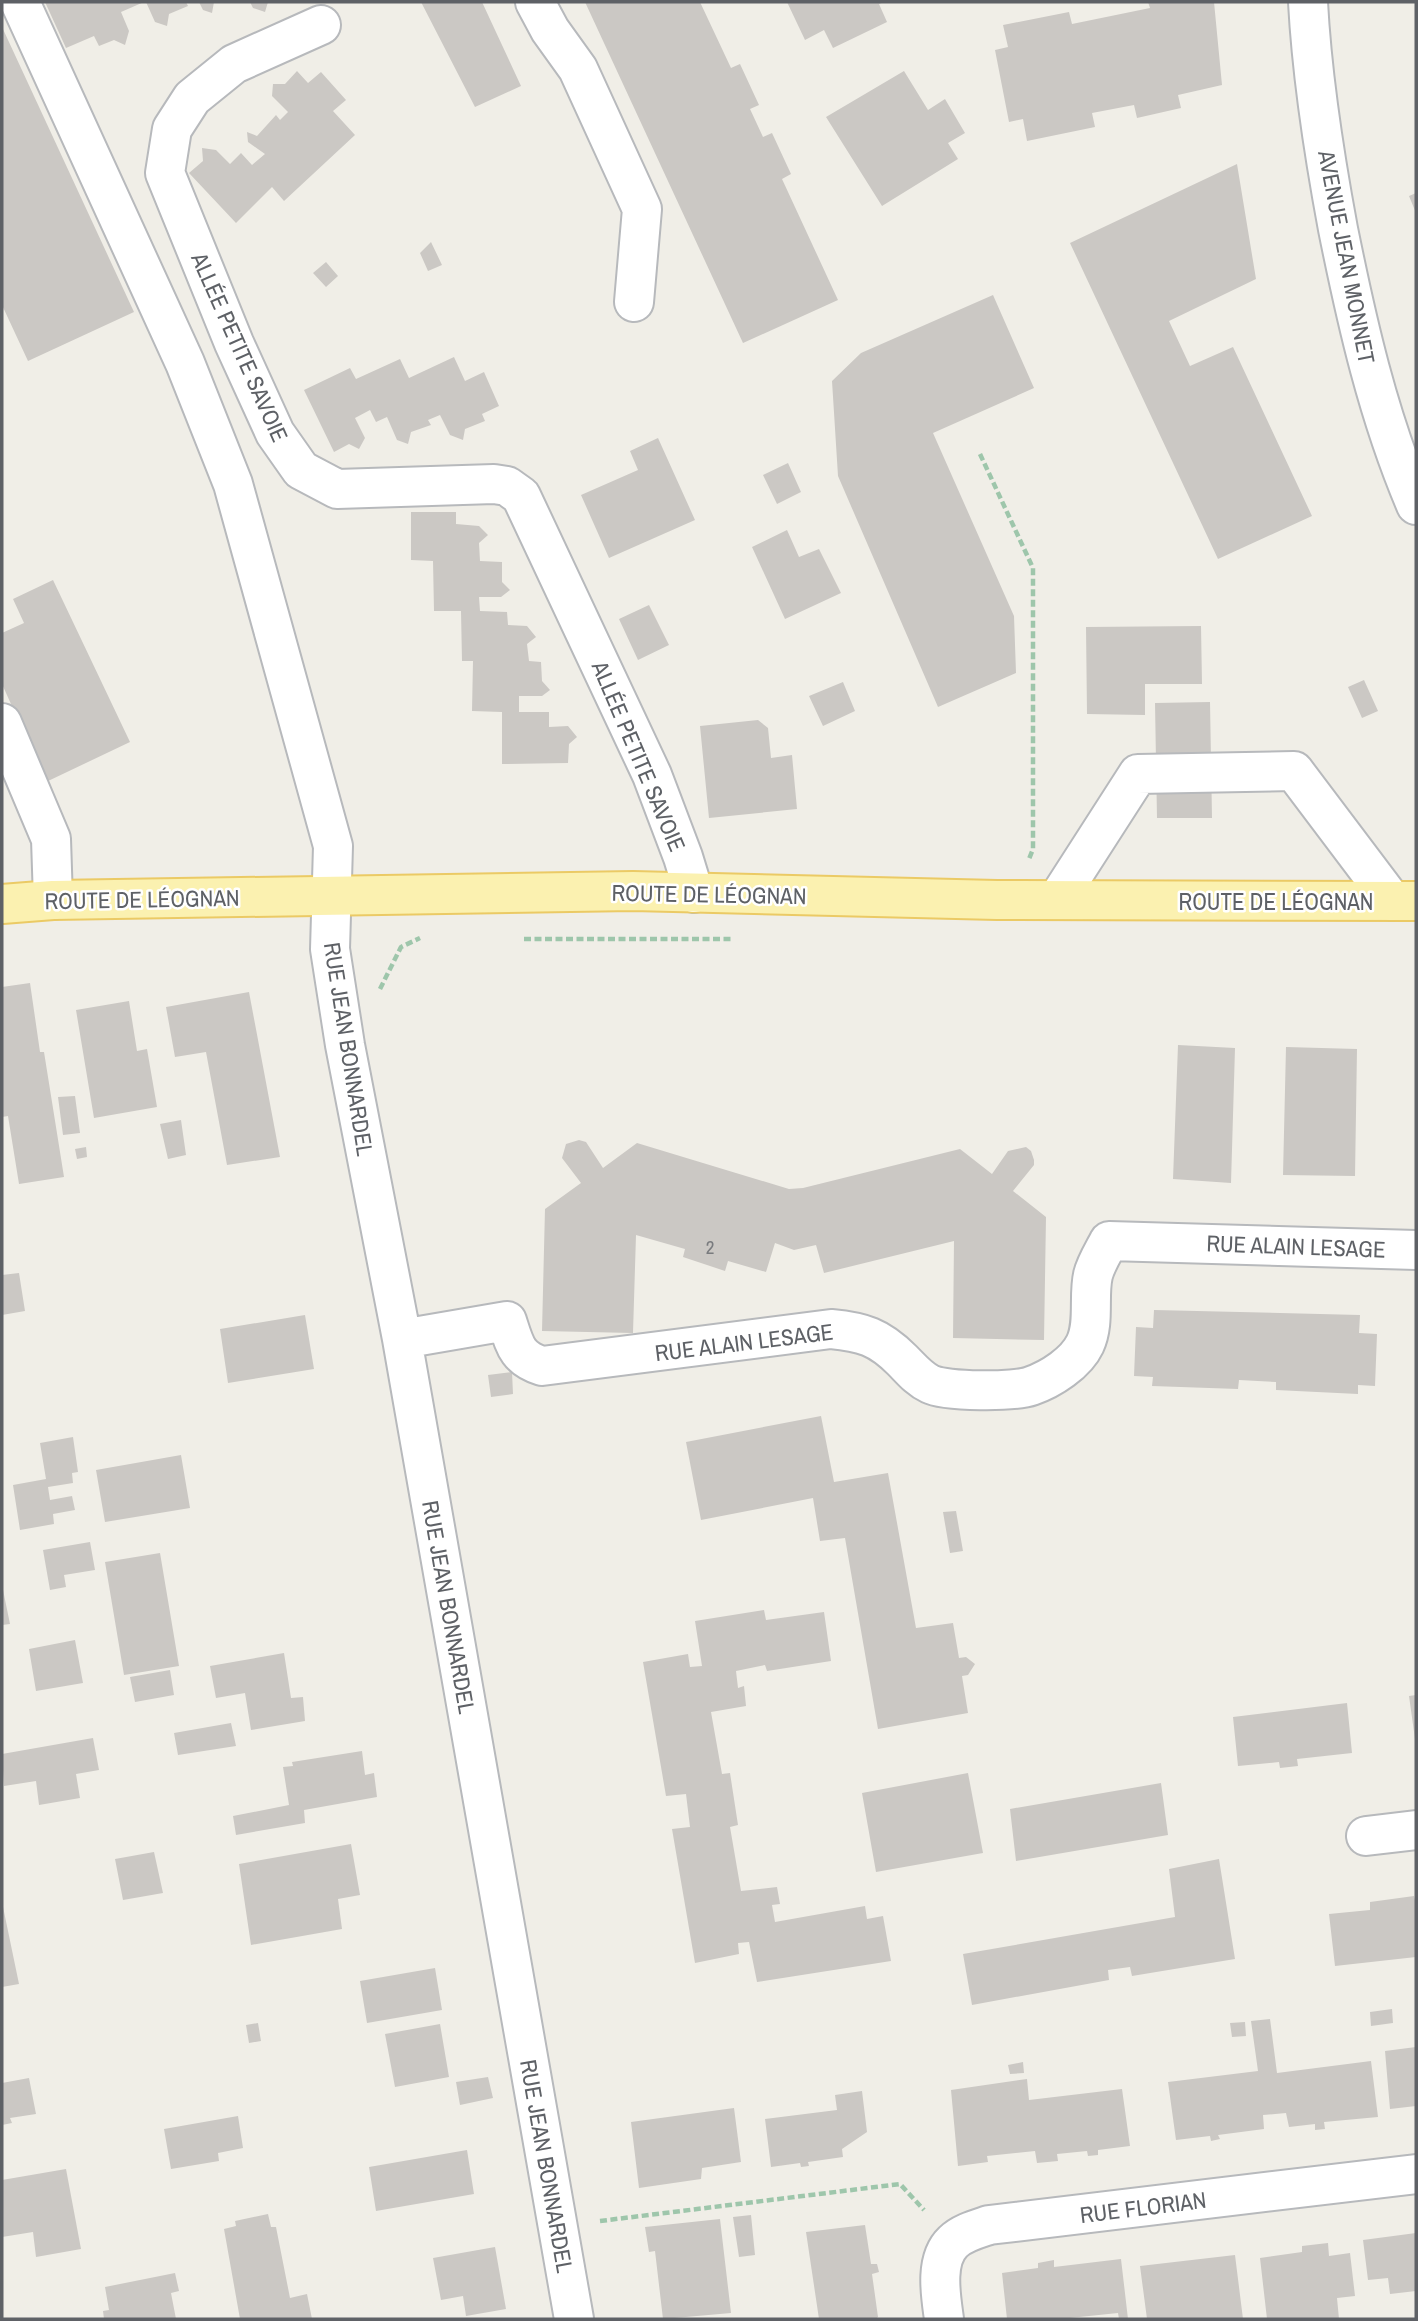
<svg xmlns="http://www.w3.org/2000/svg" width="1418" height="2321" font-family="'Archivo Narrow',sans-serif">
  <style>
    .building { fill: #cbc8c4 }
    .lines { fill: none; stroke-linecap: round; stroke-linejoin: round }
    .minor-casing { stroke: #b7b9bc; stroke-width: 42 }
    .major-casing { stroke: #ebca65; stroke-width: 42 }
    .path { stroke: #9ec6ab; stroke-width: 4.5; stroke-dasharray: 7 3.5; stroke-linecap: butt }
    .minor { stroke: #fff; stroke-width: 38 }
    .major { stroke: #fbf1b0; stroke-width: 38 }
    .labels { text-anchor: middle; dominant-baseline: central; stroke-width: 5; stroke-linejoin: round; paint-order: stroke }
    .number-label { font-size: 19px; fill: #797b7e }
    .street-label { font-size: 23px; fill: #5e6166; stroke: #fff }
  </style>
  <rect width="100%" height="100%" fill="#f0eee7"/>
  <path class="building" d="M 45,2 L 144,2 L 121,12 L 129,31 L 125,45 L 114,40 L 99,46 L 94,36 L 66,48 Z
    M 146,2 L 186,2 L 188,6 L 169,14 L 167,26 L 155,22 Z
    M 199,2 L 214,2 L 212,13 L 203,10 Z
    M 250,2 L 268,2 L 265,12 L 253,8 Z
    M 421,2 L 482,2 L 521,86 L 475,107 Z
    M 585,2 L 700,2 L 731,68 L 740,64 L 759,105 L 750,109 L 763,137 L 772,133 L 791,174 L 782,179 L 838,300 L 743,343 Z
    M 787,2 L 884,2 L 879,4 L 887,22 L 833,48 L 824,30 L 805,40 Z
    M 1148,2 L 1214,2 L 1222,85 L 1178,95 L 1181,108 L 1137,118 L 1134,105 L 1092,113 L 1095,127 L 1027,141 L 1023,119 L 1009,122 L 995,50 L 1008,47 L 1003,25 L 1069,12 L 1072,24 L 1150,8 Z
    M 2,27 L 134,312 L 28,361 L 2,305 Z
    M 297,71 L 308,83 L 321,72 L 346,100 L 333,111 L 355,135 L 284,201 L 272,187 L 236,223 L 189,173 L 203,161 L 202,148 L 216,150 L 230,164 L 241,153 L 252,165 L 265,154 L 248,142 L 247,132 L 257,136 L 276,115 L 280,120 L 288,112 L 272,96 L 273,84 L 285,84 Z
    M 904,71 L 928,110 L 945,99 L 965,133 L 948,143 L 958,159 L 882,206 L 826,117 Z
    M 1237,164 L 1256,279 L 1169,321 L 1190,366 L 1233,347 L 1312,516 L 1218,559 L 1070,243 Z
    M 1416,193 L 1416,213 L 1409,196 Z
    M 431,242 L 442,265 L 428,271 L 420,253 Z
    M 326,262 L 338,276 L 326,287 L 313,273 Z
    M 993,295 L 1034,388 L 933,433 L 1014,616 L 1016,673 L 938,707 L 838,476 L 832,381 L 861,353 Z
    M 454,357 L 465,381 L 484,372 L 499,406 L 482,414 L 485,421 L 465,429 L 463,440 L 450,435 L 440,415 L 428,420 L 431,425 L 411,432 L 408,444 L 397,440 L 387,417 L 376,422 L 370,410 L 355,418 L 365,438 L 359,449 L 349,444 L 334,452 L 304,390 L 350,368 L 356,379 L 400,359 L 409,378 Z
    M 658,438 L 695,520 L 609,558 L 581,495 L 638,470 L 630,451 Z
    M 788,463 L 801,492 L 777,504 L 763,475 Z
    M 411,512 L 456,512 L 456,524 L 479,526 L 488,535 L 479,543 L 480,561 L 502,562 L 502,582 L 510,590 L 501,597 L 479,597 L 480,611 L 507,612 L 508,625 L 527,626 L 536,637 L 527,644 L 529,661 L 541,662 L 542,681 L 550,690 L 542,696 L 519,696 L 519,712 L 549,712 L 549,727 L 568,726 L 577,737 L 569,744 L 568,763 L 502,764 L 502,712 L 472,711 L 473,661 L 462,661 L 461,611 L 434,611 L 433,561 L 411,560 Z
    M 787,530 L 799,557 L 819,549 L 841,593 L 785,619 L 752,547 Z
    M 53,580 L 130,742 L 46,782 L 2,684 L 2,633 L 24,623 L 13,599 Z
    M 649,605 L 669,645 L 638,660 L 619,619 Z
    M 1201,626 L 1202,684 L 1145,684 L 1145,715 L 1087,714 L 1086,627 Z
    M 1364,680 L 1378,711 L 1362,718 L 1348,687 Z
    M 843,682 L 855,711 L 823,726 L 809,696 Z
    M 1210,702 L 1212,818 L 1157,818 L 1155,703 Z
    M 758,720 L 768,728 L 771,758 L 792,755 L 797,809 L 709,818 L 700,726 Z
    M 30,983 L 40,1052 L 44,1052 L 64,1177 L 19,1184 L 8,1116 L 2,1117 L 2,987 Z
    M 249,992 L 280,1157 L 227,1165 L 206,1052 L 175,1057 L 166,1007 Z
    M 129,1001 L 137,1051 L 147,1049 L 157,1107 L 94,1118 L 76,1010 Z
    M 1178,1045 L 1235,1048 L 1231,1183 L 1173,1179 Z
    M 1286,1047 L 1357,1049 L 1355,1176 L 1283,1175 Z
    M 75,1096 L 80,1133 L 63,1135 L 58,1097 Z
    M 181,1120 L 186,1155 L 168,1159 L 160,1124 Z
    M 579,1140 L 586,1142 L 603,1168 L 637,1143 L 789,1189 L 803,1188 L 960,1149 L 992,1174 L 1008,1151 L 1026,1147 L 1031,1151 L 1034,1160 L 1034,1165 L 1013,1191 L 1046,1217 L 1044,1340 L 953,1338 L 954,1241 L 824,1273 L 816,1245 L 794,1250 L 775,1243 L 766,1272 L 728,1261 L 725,1271 L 683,1257 L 685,1249 L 636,1235 L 633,1333 L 542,1331 L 545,1209 L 581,1183 L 562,1158 L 566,1144 Z
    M 86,1147 L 87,1157 L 77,1159 L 75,1149 Z
    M 19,1273 L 25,1311 L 2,1315 L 2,1275 Z
    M 1154,1310 L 1360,1315 L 1359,1333 L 1377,1334 L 1375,1386 L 1358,1385 L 1358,1394 L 1276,1390 L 1276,1382 L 1239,1380 L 1238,1389 L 1152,1386 L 1153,1377 L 1134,1376 L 1136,1327 L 1153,1328 Z
    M 305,1315 L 314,1369 L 228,1383 L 220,1329 Z
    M 512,1372 L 513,1394 L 491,1397 L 488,1375 Z
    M 821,1416 L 834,1482 L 888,1473 L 916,1628 L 953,1623 L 959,1658 L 966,1657 L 975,1664 L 968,1675 L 962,1676 L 968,1713 L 878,1729 L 845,1538 L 820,1541 L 813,1498 L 701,1520 L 686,1442 Z
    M 73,1437 L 78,1472 L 72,1473 L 73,1483 L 48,1487 L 50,1500 L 72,1496 L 75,1510 L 53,1514 L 54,1524 L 20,1530 L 13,1485 L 46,1479 L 40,1443 Z
    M 181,1455 L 190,1508 L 105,1522 L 96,1470 Z
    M 956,1511 L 963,1551 L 950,1553 L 943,1512 Z
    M 90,1542 L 95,1570 L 64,1575 L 66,1587 L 50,1590 L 43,1550 Z
    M 160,1553 L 179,1666 L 124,1675 L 105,1562 Z
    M 2,1585 L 10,1624 L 2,1625 Z
    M 764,1610 L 766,1620 L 824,1612 L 831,1661 L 767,1671 L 765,1665 L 736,1671 L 738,1688 L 744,1686 L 746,1706 L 711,1712 L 722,1774 L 730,1773 L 738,1825 L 730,1827 L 741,1891 L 777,1887 L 780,1904 L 772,1905 L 775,1922 L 865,1906 L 867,1919 L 883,1916 L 891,1961 L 757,1982 L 749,1942 L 738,1943 L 739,1954 L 695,1963 L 672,1829 L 690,1827 L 686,1794 L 666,1796 L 643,1662 L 688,1654 L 690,1667 L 702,1666 L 695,1621 Z
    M 75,1640 L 83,1683 L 36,1691 L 29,1649 Z
    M 284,1653 L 291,1698 L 303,1697 L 305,1721 L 251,1730 L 245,1693 L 216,1698 L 210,1666 Z
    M 170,1670 L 174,1695 L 135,1702 L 130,1677 Z
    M 1416,1695 L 1416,1739 L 1415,1739 L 1409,1696 Z
    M 1347,1703 L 1352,1753 L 1297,1759 L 1298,1766 L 1280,1768 L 1279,1762 L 1238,1766 L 1233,1717 Z
    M 231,1723 L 236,1746 L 178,1755 L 174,1733 Z
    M 93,1738 L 99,1770 L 76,1774 L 80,1798 L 39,1805 L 36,1781 L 4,1786 L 2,1754 Z
    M 362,1751 L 365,1775 L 374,1773 L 377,1797 L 304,1810 L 305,1823 L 236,1835 L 233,1816 L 289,1805 L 283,1767 L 293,1766 L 292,1762 Z
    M 968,1773 L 983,1853 L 876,1872 L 862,1793 Z
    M 1161,1783 L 1168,1835 L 1016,1861 L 1010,1809 Z
    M 351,1844 L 360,1895 L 338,1899 L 342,1929 L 251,1945 L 239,1864 Z
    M 154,1852 L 163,1893 L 123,1900 L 115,1859 Z
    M 1219,1859 L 1235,1959 L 1132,1976 L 1130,1967 L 1108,1970 L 1109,1980 L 972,2005 L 963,1954 L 1175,1917 L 1169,1869 Z
    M 1414,1896 L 1416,1905 L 1416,1957 L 1335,1966 L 1329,1914 L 1370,1910 L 1370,1902 Z
    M 2,1902 L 19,1984 L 2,1987 Z
    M 435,1968 L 442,2010 L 367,2023 L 360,1981 Z
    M 1392,2009 L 1393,2023 L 1371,2026 L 1370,2012 Z
    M 1270,2019 L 1277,2073 L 1371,2061 L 1378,2117 L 1324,2122 L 1325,2129 L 1315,2130 L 1315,2124 L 1289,2127 L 1286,2113 L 1263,2115 L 1264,2129 L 1218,2135 L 1220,2139 L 1211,2141 L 1210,2136 L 1176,2140 L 1168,2082 L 1258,2071 L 1251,2021 Z
    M 1245,2022 L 1246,2036 L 1232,2037 L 1230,2023 Z
    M 258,2023 L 261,2041 L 249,2043 L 246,2025 Z
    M 440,2024 L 449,2077 L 395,2087 L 385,2034 Z
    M 1416,2047 L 1416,2106 L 1390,2109 L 1385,2051 Z
    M 1023,2062 L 1024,2073 L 1010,2074 L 1008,2065 Z
    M 488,2077 L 493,2098 L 460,2105 L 456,2082 Z
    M 29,2078 L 36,2114 L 10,2118 L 12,2123 L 2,2125 L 2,2083 Z
    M 1027,2079 L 1029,2100 L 1122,2089 L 1130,2146 L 1098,2150 L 1098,2155 L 1088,2156 L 1087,2151 L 1057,2154 L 1058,2161 L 1037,2163 L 1035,2151 L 987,2156 L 988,2162 L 958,2166 L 951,2090 Z
    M 862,2091 L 867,2132 L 842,2149 L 843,2157 L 808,2162 L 809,2166 L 801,2167 L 800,2163 L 771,2167 L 765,2119 L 837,2110 L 835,2095 Z
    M 734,2108 L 741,2162 L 702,2168 L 701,2179 L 639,2188 L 631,2122 Z
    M 238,2116 L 243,2148 L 218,2153 L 219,2161 L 171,2169 L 164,2129 Z
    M 467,2150 L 474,2194 L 376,2211 L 369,2167 Z
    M 66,2169 L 81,2249 L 36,2257 L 33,2232 L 2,2237 L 2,2180 Z
    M 268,2214 L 271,2227 L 276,2227 L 290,2298 L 307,2294 L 312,2319 L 240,2319 L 224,2229 L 236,2226 L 235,2221 Z
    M 751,2215 L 755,2255 L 739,2257 L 733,2217 Z
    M 720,2219 L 731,2313 L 663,2319 L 655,2251 L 649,2252 L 645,2227 Z
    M 865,2225 L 871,2264 L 877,2264 L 879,2272 L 872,2274 L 878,2317 L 876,2319 L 819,2319 L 806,2232 Z
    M 1416,2233 L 1416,2291 L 1390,2294 L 1388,2278 L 1368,2280 L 1363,2240 Z
    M 1328,2243 L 1329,2256 L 1350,2253 L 1355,2296 L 1337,2298 L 1339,2319 L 1267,2319 L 1260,2258 L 1302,2252 L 1302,2246 Z
    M 495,2247 L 506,2309 L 466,2316 L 463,2296 L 441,2300 L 433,2258 Z
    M 1235,2255 L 1243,2319 L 1147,2319 L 1140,2266 Z
    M 1121,2259 L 1128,2319 L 1119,2319 L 1118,2313 L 1060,2319 L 1007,2319 L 1002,2273 L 1038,2268 L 1038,2263 L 1054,2260 L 1054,2267 Z
    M 175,2273 L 179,2291 L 171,2293 L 176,2319 L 104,2319 L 103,2311 L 109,2310 L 105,2287 Z"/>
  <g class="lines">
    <defs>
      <path id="minor" d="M 20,2 L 185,363 L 233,484 L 333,846 L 330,949 L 345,1045 L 402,1339 L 574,2319
        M 535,2 L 550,30 L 578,69 L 642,209 L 634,302
        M 1308,2 C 1312,78 1324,154 1338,229 C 1357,323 1378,416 1416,505
        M 321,25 L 234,64 L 192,98 L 172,129 L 165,173 L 234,343 L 275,433 L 301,470 L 337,489 L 494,484 L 507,486 L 521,496 L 652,775 L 683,857 L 694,893
        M 2,723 L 51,839 L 53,900
        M 1057,900 L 1138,774 L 1294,771 L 1392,901
        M 402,1339 L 507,1321 C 515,1346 517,1358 542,1366 L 831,1329 C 863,1332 879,1337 902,1360 C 911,1369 919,1379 930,1384 C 946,1392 1015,1392 1031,1386 C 1051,1379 1076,1363 1085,1344 C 1095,1323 1088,1296 1093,1275 C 1096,1263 1104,1251 1109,1241 L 1416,1250
        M 1366,1836 L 1416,1830
        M 944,2319 C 941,2297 934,2260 953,2242 C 962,2233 977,2229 989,2225 L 1416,2174"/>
      <path id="major" d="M 2,904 L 53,900 L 633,891 L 997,900 L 1416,901"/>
    </defs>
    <use href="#minor" class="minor-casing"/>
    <use href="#major" class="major-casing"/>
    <path class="path" d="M 980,454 L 1033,568 L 1033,849 L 1029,859
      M 524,939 L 732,939
      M 380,989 L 401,947 L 420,938
      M 600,2221 L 900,2184 L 924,2210"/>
    <use href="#minor" class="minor"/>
    <use href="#major" class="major"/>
  </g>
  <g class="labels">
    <g class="number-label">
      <text x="710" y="1247">2</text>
    </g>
    <g class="street-label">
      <text transform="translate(1347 257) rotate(79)">AVENUE JEAN MONNET</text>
      <text transform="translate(240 347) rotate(66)">ALLÉE PETITE SAVOIE</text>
      <text transform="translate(639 756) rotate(67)">ALLÉE PETITE SAVOIE</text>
      <text transform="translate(709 894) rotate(1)">ROUTE DE LÉOGNAN</text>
      <text transform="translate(142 899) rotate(-1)">ROUTE DE LÉOGNAN</text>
      <text x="1276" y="901">ROUTE DE LÉOGNAN</text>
      <text transform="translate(349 1049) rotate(81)">RUE JEAN BONNARDEL</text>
      <text transform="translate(1296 1246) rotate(2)">RUE ALAIN LESAGE</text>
      <text transform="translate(744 1342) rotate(-7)">RUE ALAIN LESAGE</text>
      <text transform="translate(449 1607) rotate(80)">RUE JEAN BONNARDEL</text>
      <text transform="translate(547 2166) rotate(80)">RUE JEAN BONNARDEL</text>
      <text transform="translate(1143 2207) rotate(-7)">RUE FLORIAN</text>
    </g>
  </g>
  <rect width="1418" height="2321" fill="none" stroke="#5e6166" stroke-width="7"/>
</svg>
